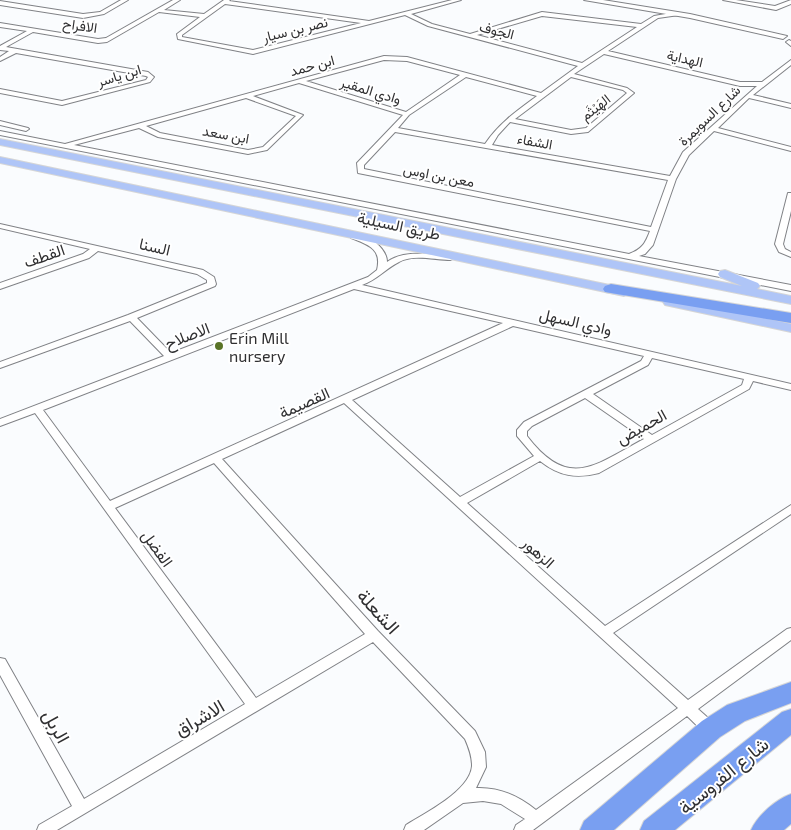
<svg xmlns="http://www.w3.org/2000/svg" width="791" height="830" font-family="'Exo 2',Vazirmatn,sans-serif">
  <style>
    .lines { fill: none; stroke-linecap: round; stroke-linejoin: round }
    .street-casing { stroke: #808286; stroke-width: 2 }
    .secondary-casing { stroke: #808286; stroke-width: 2 }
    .primary-casing { stroke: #d6d6d6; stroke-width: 2 }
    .highway-casing { stroke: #d6d6d6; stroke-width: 2 }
    .street { fill: #fff; fill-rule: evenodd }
    .secondary { fill: #fff; fill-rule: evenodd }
    .primary { fill: #afc5f7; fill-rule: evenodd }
    .highway { fill: #799ff1; fill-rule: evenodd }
    .poi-dot { fill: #5a7427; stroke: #fff; stroke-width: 2 }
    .labels { text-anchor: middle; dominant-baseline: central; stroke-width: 4; stroke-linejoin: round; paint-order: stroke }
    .far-street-label { font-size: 14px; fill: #303032; stroke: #fff }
    .street-label { font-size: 16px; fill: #303032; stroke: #fff }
    .poi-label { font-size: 16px; fill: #303032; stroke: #fff; text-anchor: start }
    .near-street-label { font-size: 19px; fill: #303032; stroke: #fff }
  </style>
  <rect width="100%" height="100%" fill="#fafcfe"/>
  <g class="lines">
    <defs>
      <path id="street" d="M 121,0 L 128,0 L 104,14 L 83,18 L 0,5 L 0,1 L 83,14 L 100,12 Z
        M 173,0 L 180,0 L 164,10 L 204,14 L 224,0 L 230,0 L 229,1 L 369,21 L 452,0 L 461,0 L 411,14 L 432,24 L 470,34 L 542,12 L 641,24 L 654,16 L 677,12 L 680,14 L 679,15 L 658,18 L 608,51 L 740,82 L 762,82 L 791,60 L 791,65 L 753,95 L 791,104 L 791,108 L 749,98 L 718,128 L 791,147 L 791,151 L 714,131 L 689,155 L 676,179 L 653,245 L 645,254 L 639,256 L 791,285 L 791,291 L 0,135 L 0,131 L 65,144 L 384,56 L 407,57 L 541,93 L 578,66 L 428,26 L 405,15 L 253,54 L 178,39 L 177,34 L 200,17 L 159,12 L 107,42 L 98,43 L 33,32 L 6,47 L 148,72 L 154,77 L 150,82 L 62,105 L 0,93 L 0,89 L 62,101 L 146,80 L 148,77 L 146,76 L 16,53 L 0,61 L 0,57 L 9,51 L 0,50 L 0,46 L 27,31 L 0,27 L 0,23 L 98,39 L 106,38 ZM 225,4 L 361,23 L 253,50 L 182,37 L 182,35 ZM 542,16 L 637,27 L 582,63 L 477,35 ZM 604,54 L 740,86 L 757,86 L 683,152 L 670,176 L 492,145 L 498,135 L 510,122 L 571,134 L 588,132 L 634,93 L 627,88 L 574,74 ZM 384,60 L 407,61 L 460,75 L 406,112 L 306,81 ZM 466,77 L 537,96 C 518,110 499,123 485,144 L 398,128 L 409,115 ZM 571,77 L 623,90 L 627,93 L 586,128 L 571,130 L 515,119 ZM 299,83 L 403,115 L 357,163 L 358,173 L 650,231 C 645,244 642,249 629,254 L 74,145 L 139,128 L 158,137 L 248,154 L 267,150 L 303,115 L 253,96 ZM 246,98 L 296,116 L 263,147 L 248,150 L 160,133 L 146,126 ZM 395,132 L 668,180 L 651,227 L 364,169 L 364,165 Z
        M 723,0 L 736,0 L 775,6 L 791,0 L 791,4 L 776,10 Z
        M 789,40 L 791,41 L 791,46 L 786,42 Z
        M 0,121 L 28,128 L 29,129 L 26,131 L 0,125 Z
        M 788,193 L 791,193 L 791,211 L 783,244 L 785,249 L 791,252 L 791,257 L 779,252 L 775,244 Z
        M 0,224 L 203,270 L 214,277 L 216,284 L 215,286 L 137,318 L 171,353 L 368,277 L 377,270 C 382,249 369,245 351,238 L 351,234 C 366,233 387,247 387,262 C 405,249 429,255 450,256 L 454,258 L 450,260 C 435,260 413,254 399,262 C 385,269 377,280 362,285 L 791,384 L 791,390 L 753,381 L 749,389 L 599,473 C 576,479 559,476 540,461 L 467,503 L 605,626 L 791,505 L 791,514 L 613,633 L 688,700 L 787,629 L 791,628 L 791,640 L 698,709 L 716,725 L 718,729 L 716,733 C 705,737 695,723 687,716 L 533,830 L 514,830 L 516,825 L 525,819 L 501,804 L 483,801 L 463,803 L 424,830 L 404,830 L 406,825 C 425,813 470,791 472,766 C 472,756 469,748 465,739 L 373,642 L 57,830 L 37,830 L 39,825 L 72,806 L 0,675 L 0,658 L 5,659 L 84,799 L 245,704 L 35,413 L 0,426 L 0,419 L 164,356 L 130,321 L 0,368 L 0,362 L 128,315 L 207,283 L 207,280 L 197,274 L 98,251 L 89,258 L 0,289 L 0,283 L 83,254 L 90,249 L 0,228 ZM 354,289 L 503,323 L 110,501 L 43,410 ZM 513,326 L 644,356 L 641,361 L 524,422 L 517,430 L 517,436 L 534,456 L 460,497 L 352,400 ZM 652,358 L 744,379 L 742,385 L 652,435 L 593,394 L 648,365 ZM 585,398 L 644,439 C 595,465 569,491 527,436 L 527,431 L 532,426 ZM 344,403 L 678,708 L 536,810 C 519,796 499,787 476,788 L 486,767 L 485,752 L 475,731 L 378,631 L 222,459 ZM 214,463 L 365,634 L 256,698 L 115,508 Z"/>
      <path id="secondary" d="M 584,0 L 603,0 L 690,14 L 787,36 L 783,39 L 690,18 Z"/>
      <path id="primary" d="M 0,139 L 742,286 L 720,277 L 718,274 L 720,271 L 725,270 L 758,283 L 760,286 L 757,289 L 791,296 L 791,304 L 0,145 Z
        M 0,157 L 624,288 L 631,292 L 624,296 L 0,163 Z
        M 670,298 L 791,324 L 791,332 L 665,305 L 663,302 Z"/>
      <path id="highway" d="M 611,284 L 791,313 L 791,323 L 605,292 L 603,289 L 605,286 Z
        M 791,682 L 791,703 L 745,721 L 720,737 L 614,830 L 580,830 L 584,821 L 702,721 L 727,705 Z
        M 791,709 L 791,735 L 675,830 L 640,830 L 644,821 L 782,712 Z
        M 791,794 L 791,824 L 784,830 L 751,830 C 758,815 775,800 791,794 Z"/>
    </defs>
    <use href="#street" class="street-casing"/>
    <use href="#secondary" class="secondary-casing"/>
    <use href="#primary" class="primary-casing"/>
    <use href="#highway" class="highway-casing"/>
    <use href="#street" class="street"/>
    <use href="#secondary" class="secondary"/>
    <use href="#primary" class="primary"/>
    <use href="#highway" class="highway"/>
  </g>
  <circle class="poi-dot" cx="219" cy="346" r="5"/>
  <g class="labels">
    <g class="far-street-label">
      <text transform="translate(80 25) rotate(8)">الافراح</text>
      <text transform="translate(295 29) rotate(-14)">نصر بن سيار</text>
      <text transform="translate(497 30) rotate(14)">الجوف</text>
      <text transform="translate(685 58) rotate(13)">الهداية</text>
      <text transform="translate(312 65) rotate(-15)">ابن حمد</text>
      <text transform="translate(119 75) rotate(-17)">ابن ياسر</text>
      <text transform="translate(371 90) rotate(17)">وادي المقير</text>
      <text transform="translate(595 107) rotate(-38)">الهَيْثَم</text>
      <text transform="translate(709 115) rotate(-44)">شارع السويمرة</text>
      <text transform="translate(226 134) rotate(10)">ابن سعد</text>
      <text transform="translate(535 141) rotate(10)">الشفاء</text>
      <text transform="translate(439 175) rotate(11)">معن بن اوس</text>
    </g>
    <g class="street-label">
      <text transform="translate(399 225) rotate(12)">طريق السيلية</text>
      <text transform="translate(155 246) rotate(13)">السنا</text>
      <text transform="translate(44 255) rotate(-19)">القطف</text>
      <text transform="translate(576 321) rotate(13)">وادي السهل</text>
      <text transform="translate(187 335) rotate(-21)">الاصلاح</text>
      <text transform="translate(304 402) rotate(-24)">القصيمة</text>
      <text transform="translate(641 426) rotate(-29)">الحميض</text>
      <text transform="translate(158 548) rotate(54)">الفضل</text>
      <text transform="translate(539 552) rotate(42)">الزهور</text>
    </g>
    <g class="poi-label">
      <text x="229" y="337">Erin Mill<tspan x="229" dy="18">nursery</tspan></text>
    </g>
    <g class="near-street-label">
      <text transform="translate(379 611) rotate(48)">الشعلة</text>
      <text transform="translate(199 717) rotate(-30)">الاشراق</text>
      <text transform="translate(57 726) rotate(61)">الربل</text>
      <text transform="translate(723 775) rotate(-39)">شارع الفروسية</text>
    </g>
  </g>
</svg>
